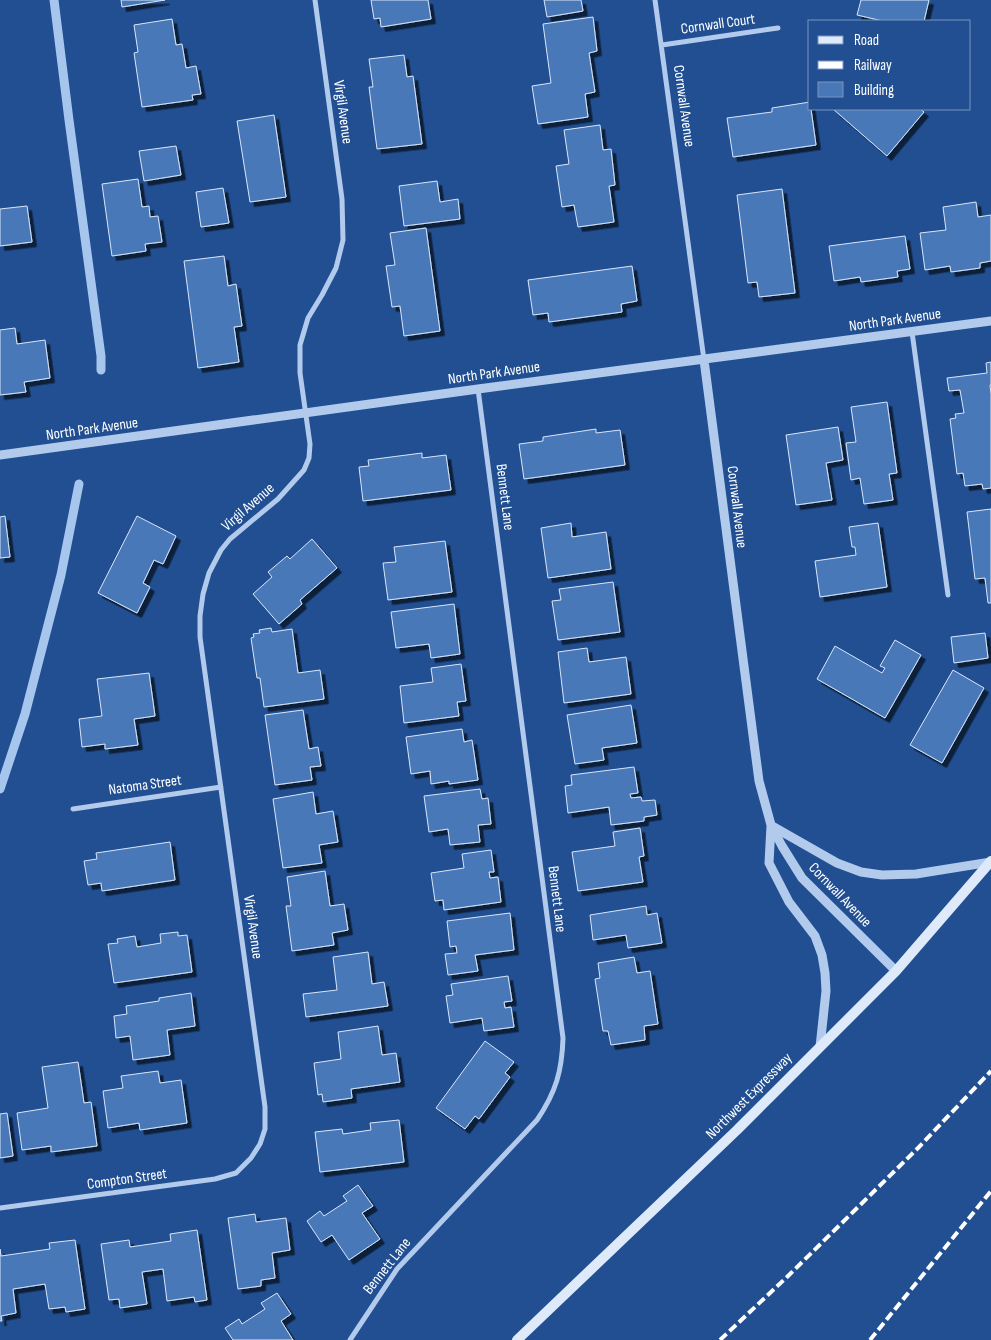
<svg xmlns="http://www.w3.org/2000/svg" width="991" height="1340" font-family="'Sofia Sans Condensed',sans-serif">
  <style>
    .lines { fill: none; stroke-linecap: round; stroke-linejoin: round }
    .stream { stroke: #a6c6ee; stroke-width: 9 }
    .building { fill: #4978b9; stroke: #d8e6f9; filter: url(#shadow) }
    .minor { stroke: #b2cbed; stroke-width: 5 }
    .tertiary { stroke: #b2cbed; stroke-width: 9 }
    .secondary { stroke: #deeafa; stroke-width: 10 }
    .rail { stroke: #fff; stroke-width: 4; stroke-dasharray: 9 4; stroke-linecap: butt }
    .labels { text-anchor: middle; dominant-baseline: central; stroke-width: 4; stroke-linejoin: round; paint-order: stroke }
    .street-label { font-size: 15px; fill: #fff; stroke: #214f92 }
  </style>
  <defs>
    <filter id="shadow"><feDropShadow dx="4.5" dy="4.5" stdDeviation="0" flood-color="#0009"/></filter>
  </defs>
  <rect width="100%" height="100%" fill="#214f92"/>
  <g class="lines">
    <path class="stream" d="M 54,0 L 69,120 L 101,356 L 101,370
      M 0,789 L 25,714 L 61,575 L 79,484"/>
  </g>
  <path class="building" d="M 121,0 L 165,0 L 122,7 Z
    M 371,0 L 428,0 L 431,19 L 381,27 L 380,18 L 374,19 Z
    M 544,0 L 581,0 L 583,11 L 547,17 Z
    M 861,0 L 929,0 L 924,21 L 883,21 L 857,15 Z
    M 593,17 L 597,51 L 589,53 L 595,92 L 585,94 L 588,117 L 538,124 L 532,86 L 551,83 L 543,24 Z
    M 172,19 L 176,45 L 182,44 L 186,68 L 196,66 L 201,94 L 192,95 L 193,100 L 142,107 L 134,53 L 138,52 L 134,25 Z
    M 404,55 L 407,77 L 413,76 L 422,144 L 377,149 L 369,87 L 373,87 L 369,59 Z
    M 810,102 L 816,145 L 733,157 L 727,118 L 772,112 L 772,108 Z
    M 833,109 L 920,109 L 924,112 L 887,156 Z
    M 274,115 L 286,197 L 250,202 L 237,121 Z
    M 600,125 L 603,150 L 611,149 L 615,185 L 609,186 L 614,222 L 578,227 L 574,205 L 562,207 L 556,166 L 569,164 L 564,130 Z
    M 176,146 L 181,175 L 144,181 L 139,151 Z
    M 138,179 L 142,207 L 149,206 L 150,217 L 158,216 L 162,242 L 145,244 L 146,251 L 112,256 L 102,184 Z
    M 437,181 L 440,202 L 458,199 L 460,219 L 404,226 L 399,186 Z
    M 223,188 L 229,223 L 201,227 L 196,192 Z
    M 782,189 L 795,293 L 759,297 L 757,282 L 748,283 L 737,195 Z
    M 976,202 L 978,217 L 991,215 L 991,261 L 980,263 L 980,268 L 951,272 L 950,266 L 925,270 L 920,233 L 946,230 L 943,207 Z
    M 27,206 L 32,242 L 0,246 L 0,209 Z
    M 426,228 L 440,331 L 404,336 L 400,306 L 392,307 L 386,266 L 395,265 L 390,233 Z
    M 905,236 L 910,269 L 897,271 L 898,277 L 861,282 L 860,277 L 834,281 L 829,246 Z
    M 224,256 L 228,286 L 236,284 L 242,326 L 234,327 L 239,362 L 198,368 L 184,261 Z
    M 632,266 L 637,301 L 621,304 L 622,312 L 549,322 L 548,313 L 533,315 L 528,280 Z
    M 15,328 L 17,344 L 45,340 L 50,378 L 24,382 L 26,392 L 0,395 L 0,330 Z
    M 991,362 L 991,385 L 990,385 L 991,394 L 991,488 L 983,489 L 982,484 L 965,486 L 963,473 L 957,474 L 950,419 L 956,418 L 955,414 L 964,413 L 960,390 L 949,391 L 947,378 L 987,373 L 986,363 Z
    M 887,402 L 897,473 L 889,474 L 893,500 L 864,504 L 860,478 L 851,480 L 846,443 L 856,442 L 851,407 Z
    M 838,427 L 843,460 L 826,463 L 832,500 L 796,505 L 786,435 Z
    M 596,429 L 596,433 L 620,430 L 625,465 L 524,479 L 519,444 L 543,441 L 543,437 Z
    M 422,453 L 422,458 L 446,455 L 451,490 L 363,501 L 359,467 L 369,466 L 368,460 Z
    M 991,509 L 991,603 L 988,603 L 985,578 L 975,579 L 967,512 Z
    M 5,516 L 10,557 L 0,558 L 0,517 Z
    M 137,516 L 176,536 L 163,564 L 154,560 L 143,583 L 150,587 L 137,613 L 98,593 Z
    M 571,523 L 572,537 L 606,532 L 611,569 L 548,578 L 541,528 Z
    M 878,523 L 887,587 L 820,597 L 815,561 L 856,555 L 855,547 L 852,547 L 849,527 Z
    M 312,539 L 337,568 L 300,600 L 302,604 L 279,624 L 253,594 L 272,577 L 268,572 L 287,556 L 290,559 Z
    M 445,541 L 452,592 L 388,600 L 383,563 L 396,562 L 394,547 Z
    M 613,582 L 620,632 L 558,640 L 552,601 L 561,600 L 559,589 Z
    M 454,604 L 460,654 L 431,658 L 429,644 L 396,648 L 391,612 Z
    M 271,628 L 272,632 L 292,629 L 298,673 L 320,670 L 324,699 L 264,707 L 260,678 L 257,678 L 251,638 L 254,637 L 253,634 L 260,633 L 259,630 Z
    M 985,633 L 988,658 L 954,663 L 951,637 Z
    M 895,640 L 921,655 L 885,718 L 817,679 L 835,646 L 882,673 L 885,668 L 880,666 Z
    M 587,648 L 589,662 L 626,657 L 631,694 L 564,703 L 558,652 Z
    M 461,664 L 466,701 L 457,702 L 459,716 L 404,723 L 400,686 L 433,682 L 431,668 Z
    M 953,670 L 984,688 L 942,763 L 910,745 Z
    M 149,673 L 155,716 L 134,719 L 138,745 L 105,749 L 105,744 L 82,747 L 79,719 L 102,716 L 97,679 Z
    M 631,705 L 637,743 L 602,748 L 604,760 L 575,764 L 567,715 Z
    M 303,710 L 309,749 L 318,747 L 321,766 L 310,767 L 312,780 L 275,785 L 265,715 Z
    M 462,729 L 464,742 L 472,740 L 478,780 L 449,784 L 449,781 L 431,784 L 430,771 L 411,774 L 406,737 Z
    M 634,767 L 638,793 L 630,794 L 631,798 L 641,797 L 642,801 L 655,800 L 657,815 L 644,817 L 644,821 L 611,825 L 609,807 L 568,813 L 565,786 L 572,785 L 571,775 Z
    M 480,789 L 482,799 L 488,798 L 491,824 L 478,825 L 480,842 L 450,845 L 448,829 L 429,832 L 424,796 Z
    M 313,792 L 316,814 L 333,811 L 338,842 L 319,845 L 322,863 L 283,868 L 273,799 Z
    M 640,828 L 644,856 L 639,857 L 643,882 L 578,891 L 572,852 L 615,846 L 613,832 Z
    M 170,842 L 175,880 L 102,891 L 101,883 L 88,885 L 84,861 L 97,859 L 96,853 Z
    M 491,850 L 494,872 L 489,872 L 490,878 L 498,877 L 501,902 L 444,910 L 443,900 L 435,901 L 431,873 L 464,868 L 462,854 Z
    M 325,871 L 330,906 L 344,904 L 348,930 L 332,933 L 334,945 L 292,951 L 286,906 L 291,906 L 287,877 Z
    M 646,906 L 647,915 L 657,913 L 662,943 L 628,948 L 626,935 L 593,940 L 590,915 Z
    M 510,913 L 514,950 L 475,955 L 478,971 L 448,975 L 445,954 L 457,953 L 456,946 L 450,947 L 447,921 Z
    M 178,932 L 178,936 L 187,935 L 192,972 L 114,983 L 108,944 L 118,943 L 117,939 L 135,936 L 137,947 L 161,943 L 160,934 Z
    M 368,952 L 372,984 L 384,982 L 388,1006 L 306,1017 L 303,994 L 337,990 L 333,957 Z
    M 634,957 L 637,973 L 650,971 L 658,1024 L 644,1026 L 645,1040 L 611,1045 L 608,1031 L 603,1031 L 595,979 L 600,978 L 598,963 Z
    M 508,976 L 512,1001 L 504,1002 L 505,1008 L 511,1007 L 514,1027 L 484,1031 L 482,1018 L 450,1023 L 446,996 L 453,995 L 451,984 Z
    M 191,993 L 195,1026 L 167,1030 L 170,1055 L 133,1060 L 130,1036 L 116,1038 L 114,1016 L 127,1014 L 126,1006 L 159,1001 L 159,998 Z
    M 378,1026 L 382,1055 L 396,1053 L 400,1082 L 351,1089 L 352,1098 L 323,1102 L 322,1094 L 318,1095 L 314,1063 L 341,1059 L 338,1032 Z
    M 485,1041 L 514,1062 L 505,1073 L 510,1077 L 479,1119 L 475,1116 L 465,1129 L 436,1108 Z
    M 78,1062 L 84,1103 L 91,1102 L 97,1146 L 51,1152 L 51,1146 L 22,1150 L 17,1113 L 48,1108 L 42,1067 Z
    M 158,1071 L 160,1083 L 181,1080 L 187,1123 L 140,1130 L 139,1123 L 108,1128 L 103,1091 L 123,1088 L 121,1076 Z
    M 7,1113 L 13,1156 L 0,1158 L 0,1114 Z
    M 399,1120 L 404,1162 L 320,1172 L 315,1132 L 342,1129 L 343,1134 L 371,1130 L 370,1123 Z
    M 358,1185 L 373,1206 L 362,1213 L 380,1239 L 349,1260 L 332,1235 L 321,1242 L 307,1221 L 320,1211 L 324,1216 L 347,1201 L 343,1196 Z
    M 255,1214 L 256,1222 L 286,1218 L 290,1250 L 272,1253 L 275,1278 L 261,1280 L 261,1286 L 238,1289 L 228,1218 Z
    M 197,1230 L 207,1300 L 195,1302 L 194,1297 L 167,1301 L 163,1269 L 142,1272 L 147,1304 L 120,1308 L 119,1299 L 109,1300 L 101,1244 L 129,1240 L 130,1247 L 171,1241 L 170,1234 Z
    M 75,1240 L 85,1309 L 66,1312 L 65,1307 L 49,1309 L 45,1284 L 13,1289 L 16,1313 L 1,1316 L 2,1321 L 0,1321 L 0,1249 L 1,1256 L 50,1249 L 49,1243 Z
    M 277,1293 L 291,1314 L 281,1321 L 293,1340 L 233,1340 L 225,1328 L 239,1319 L 242,1324 L 265,1309 L 261,1303 Z"/>
  <g class="lines">
    <path class="minor" d="M 655,0 L 704,360
      M 662,45 L 778,28
      M 912,332 L 948,595
      M 73,809 L 221,787
      M 0,1208 L 215,1179 L 236,1173 L 251,1158 L 260,1144 L 265,1129 L 265,1107 L 200,637 L 200,616 L 203,594 L 209,573 L 221,550 L 230,539 L 278,499 L 304,470 L 309,458 L 310,444 L 300,373 L 300,345 L 308,318 L 322,295 L 336,268 L 343,240 L 342,199 L 315,0
      M 350,1340 L 397,1269 L 537,1120 C 556,1092 562,1071 563,1038 L 478,389"/>
    <path class="tertiary" d="M 704,360 L 759,781 L 771,825 L 782,846 L 802,878 L 896,971
      M 0,455 L 478,389 L 991,321
      M 771,826 L 769,863 L 789,902 L 815,936 L 822,955 L 825,973 L 826,991 L 820,1047
      M 772,826 L 837,863 L 861,872 L 882,875 L 916,874 L 991,862"/>
    <path class="secondary" d="M 517,1340 L 737,1130 L 896,971 L 991,861"/>
    <path class="rail" d="M 720,1340 L 787,1277 L 918,1148 L 991,1071
      M 870,1340 L 991,1191"/>
  </g>
  <g class="labels">
    <g class="street-label">
      <text transform="translate(718 24) rotate(-8)">Cornwall Court</text>
      <text transform="translate(684 106) rotate(82)">Cornwall Avenue</text>
      <text transform="translate(343 112) rotate(82)">Virgil Avenue</text>
      <text transform="translate(895 320) rotate(-8)">North Park Avenue</text>
      <text transform="translate(494 373) rotate(-8)">North Park Avenue</text>
      <text transform="translate(92 429) rotate(-8)">North Park Avenue</text>
      <text transform="translate(505 497) rotate(83)">Bennett Lane</text>
      <text transform="translate(248 507) rotate(-41)">Virgil Avenue</text>
      <text transform="translate(737 507) rotate(83)">Cornwall Avenue</text>
      <text transform="translate(145 785) rotate(-8)">Natoma Street</text>
      <text transform="translate(840 895) rotate(46)">Cornwall Avenue</text>
      <text transform="translate(557 899) rotate(83)">Bennett Lane</text>
      <text transform="translate(253 927) rotate(82)">Virgil Avenue</text>
      <text transform="translate(749 1096) rotate(-45)">Northwest Expressway</text>
      <text transform="translate(127 1179) rotate(-8)">Compton Street</text>
      <text transform="translate(387 1266) rotate(-52)">Bennett Lane</text>
    </g>
  </g>
  <rect x="808" y="20" width="162" height="90" fill="#214f92" stroke="#7a95be"/>
  <rect x="818" y="36" width="25" height="8" fill="#deeafa" stroke="#7a95be"/>
  <text x="854" y="45" font-size="15" fill="#ffffff">Road</text>
  <rect x="818" y="61" width="25" height="8" fill="#ffffff" stroke="#7a95be"/>
  <text x="854" y="70" font-size="15" fill="#ffffff">Railway</text>
  <rect x="818" y="82" width="25" height="15" fill="#4978b9" stroke="#7a95be"/>
  <text x="854" y="95" font-size="15" fill="#ffffff">Building</text>
</svg>
